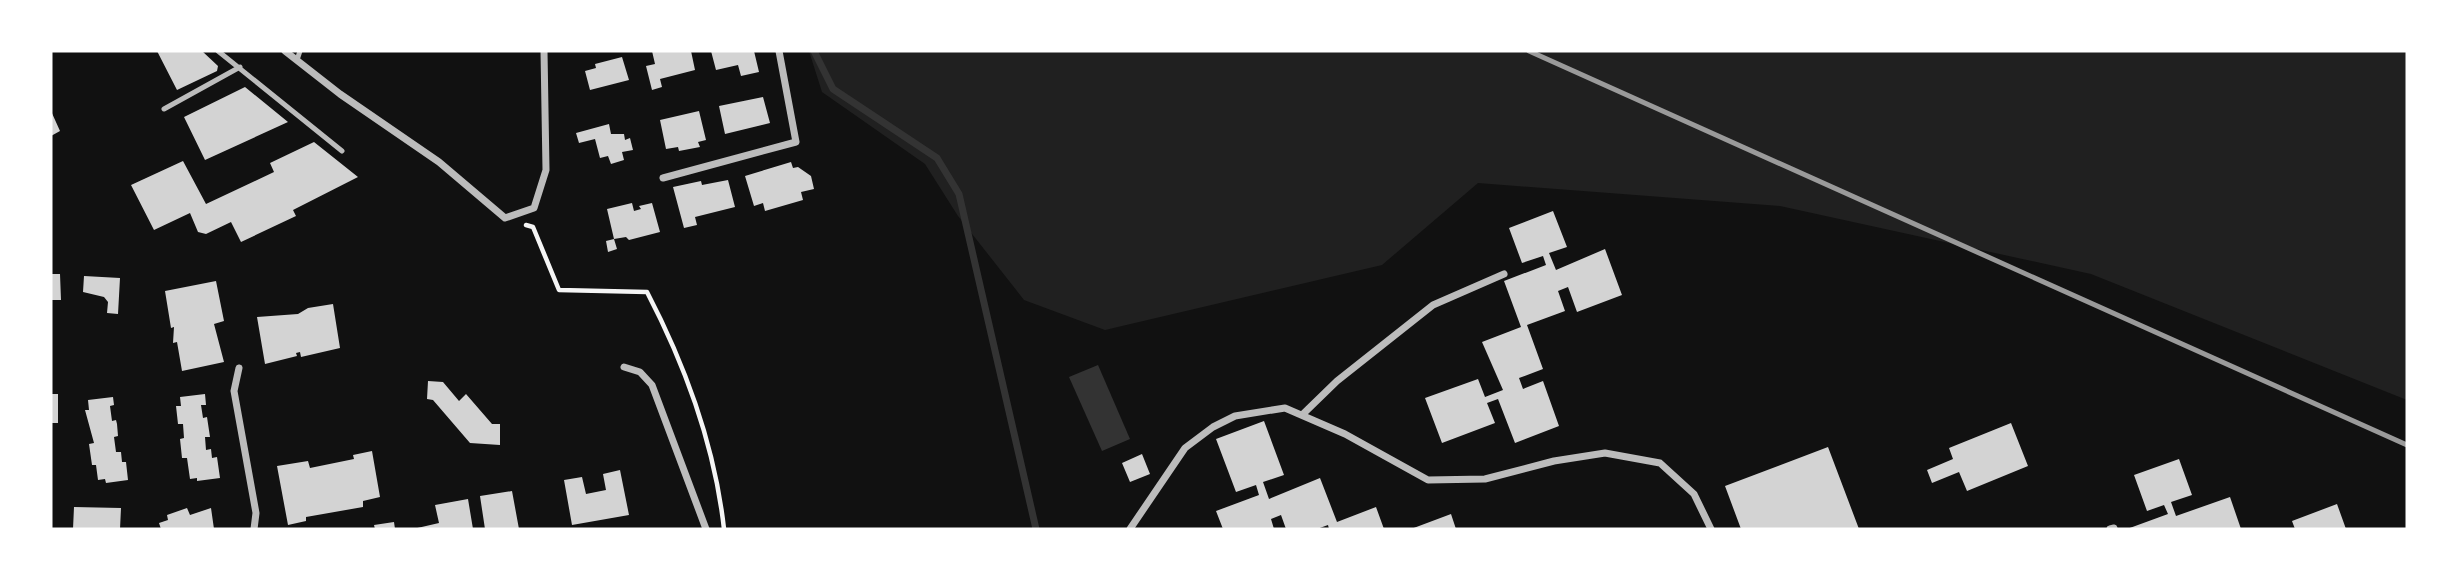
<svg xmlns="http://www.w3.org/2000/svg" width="2458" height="580" font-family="Rubik,sans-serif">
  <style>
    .green { fill: #202020 }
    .water { fill: #333 }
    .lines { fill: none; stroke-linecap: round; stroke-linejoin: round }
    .stream { stroke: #333; stroke-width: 7 }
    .building { fill: #d3d3d3 }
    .path { stroke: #f5f5f5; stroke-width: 4.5 }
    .service { stroke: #bcbcbc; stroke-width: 5 }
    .minor { stroke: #bcbcbc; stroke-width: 7 }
    .rail { stroke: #9a9a9a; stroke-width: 5 }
  </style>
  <rect width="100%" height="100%" fill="#111"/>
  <path class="green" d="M 809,51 L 2407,51 L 2407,400 L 2091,274 L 1780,206 L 1478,183 L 1382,265 L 1105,330 L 1024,300 L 958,216 L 925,164 L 822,92 Z"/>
  <path class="water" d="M 1098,365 L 1130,439 L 1102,451 L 1069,377 Z"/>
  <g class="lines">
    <path class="stream" d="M 814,51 L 833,89 L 937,158 L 959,194 L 1036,529"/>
  </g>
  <path class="building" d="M 157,51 L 202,51 L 218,66 L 217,71 L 177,90 Z
    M 652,51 L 691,51 L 695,70 L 660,79 L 662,87 L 652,90 L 646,66 L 655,64 Z
    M 711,51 L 754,51 L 759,72 L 741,76 L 738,65 L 716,70 Z
    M 622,57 L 629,80 L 590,90 L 585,71 L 596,68 L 595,64 Z
    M 245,87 L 288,122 L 205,160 L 184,117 Z
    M 763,97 L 770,123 L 725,134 L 719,106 Z
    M 51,111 L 60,131 L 51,136 Z
    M 699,111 L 706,140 L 698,142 L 700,147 L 679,151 L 678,147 L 666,149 L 660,120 Z
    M 609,124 L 611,134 L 624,134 L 625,140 L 630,138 L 633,150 L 622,152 L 624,160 L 611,164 L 608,156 L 600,158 L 595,139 L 579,143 L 576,133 Z
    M 314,142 L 358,177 L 293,210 L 296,216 L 241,242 L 231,222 L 206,234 L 198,232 L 190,213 L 154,230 L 131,185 L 183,161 L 206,204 L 274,172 L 270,163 Z
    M 791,162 L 793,168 L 798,167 L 811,176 L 814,189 L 801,192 L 803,200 L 765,211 L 763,203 L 754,206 L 745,176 Z
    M 728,180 L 735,207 L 695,217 L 697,225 L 684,228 L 673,187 L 701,181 L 702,185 Z
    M 632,203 L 634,211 L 641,209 L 639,206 L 652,203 L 660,232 L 629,240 L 626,237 L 614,239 L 607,209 Z
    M 1553,211 L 1567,247 L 1549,253 L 1556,270 L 1605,249 L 1622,295 L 1577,312 L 1568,287 L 1558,291 L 1565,311 L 1527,325 L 1543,369 L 1519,378 L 1523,389 L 1543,381 L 1559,426 L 1515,443 L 1498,399 L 1487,403 L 1495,423 L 1442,443 L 1425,398 L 1478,379 L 1485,397 L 1503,390 L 1482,342 L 1521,327 L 1504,281 L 1546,265 L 1543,256 L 1522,263 L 1509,228 Z
    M 614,239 L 617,249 L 608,252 L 606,241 Z
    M 51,274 L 60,274 L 61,300 L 51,300 Z
    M 84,276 L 120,278 L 118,314 L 107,313 L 108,302 L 104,297 L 83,292 Z
    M 216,281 L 224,321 L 214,324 L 224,362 L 182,371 L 177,342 L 173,343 L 174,327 L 171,328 L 165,291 Z
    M 333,304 L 340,348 L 301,357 L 300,352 L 296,353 L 297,356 L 265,364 L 257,317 L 298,314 L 308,308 Z
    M 428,381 L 443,382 L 459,401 L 466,394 L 492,424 L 500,424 L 500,445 L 470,443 L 433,400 L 427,399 Z
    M 51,394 L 58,394 L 58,423 L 51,423 Z
    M 205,394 L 206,405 L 201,405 L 203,418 L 207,417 L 210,437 L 205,437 L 206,450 L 211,449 L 212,458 L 217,457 L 220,478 L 197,481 L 197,478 L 190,479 L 187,458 L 182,458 L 180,439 L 184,438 L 183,424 L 178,424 L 176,406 L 181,406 L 180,397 Z
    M 113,397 L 114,405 L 110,406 L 112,421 L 116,420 L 117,424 L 118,436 L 114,437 L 116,452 L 121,452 L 122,462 L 126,462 L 128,480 L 106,483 L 105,479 L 98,480 L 96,465 L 92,465 L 89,444 L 94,443 L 85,410 L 89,410 L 88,400 Z
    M 1264,421 L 1284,475 L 1263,482 L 1269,499 L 1320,478 L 1337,522 L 1376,507 L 1384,529 L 1329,529 L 1328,525 L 1317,529 L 1286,529 L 1281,515 L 1271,519 L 1274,529 L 1223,529 L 1216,511 L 1259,495 L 1256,485 L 1236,492 L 1216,439 Z
    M 2011,423 L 2028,466 L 1967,491 L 1959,472 L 1932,483 L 1927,470 L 1953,459 L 1949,448 Z
    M 1828,447 L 1859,529 L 1741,529 L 1725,486 Z
    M 372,451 L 380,497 L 363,501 L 363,507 L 306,517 L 306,521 L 288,525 L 277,466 L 308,461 L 310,468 L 354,459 L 353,455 Z
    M 1142,454 L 1150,474 L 1130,482 L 1122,463 Z
    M 2179,459 L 2192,495 L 2171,502 L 2176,516 L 2230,497 L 2241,529 L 2127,529 L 2168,514 L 2164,505 L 2147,511 L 2134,475 Z
    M 620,470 L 629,515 L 572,525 L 564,480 L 582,477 L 586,494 L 606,490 L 603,474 Z
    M 512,491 L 519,529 L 485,529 L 480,496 Z
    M 468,499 L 473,529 L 413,529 L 439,523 L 435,505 Z
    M 2337,504 L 2346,529 L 2295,529 L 2292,521 Z
    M 74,507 L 121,508 L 120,529 L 73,529 Z
    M 187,508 L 190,515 L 211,508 L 214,529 L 161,529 L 159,523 L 168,520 L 167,515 Z
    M 1451,514 L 1456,529 L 1411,529 Z
    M 394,522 L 395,529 L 375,529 L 374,525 Z"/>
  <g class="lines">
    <path class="path" d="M 526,225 L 533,227 L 559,290 L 647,292 C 685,365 715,448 724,529"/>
    <path class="service" d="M 218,51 L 342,151
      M 297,60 L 300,51
      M 164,109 L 240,67"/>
    <path class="minor" d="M 285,51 L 340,94 L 439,162 L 505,218 L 534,208 L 546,170 L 544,51
      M 663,178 L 796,142 L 779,51
      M 624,367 L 640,372 L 652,385 L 706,529
      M 239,368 L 234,391 L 256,513 L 254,529
      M 1302,415 L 1337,381 L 1433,305 L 1504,274
      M 1130,529 L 1185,448 L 1213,427 L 1235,416 L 1285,408 L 1345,434 L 1428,480 L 1485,479 L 1554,461 L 1605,453 L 1660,463 L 1694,494 L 1711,529
      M 2110,529 L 2114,528"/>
    <path class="rail" d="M 1529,51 L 2407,445"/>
  </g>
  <rect width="2458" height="580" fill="none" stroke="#ffffff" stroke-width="105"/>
</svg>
